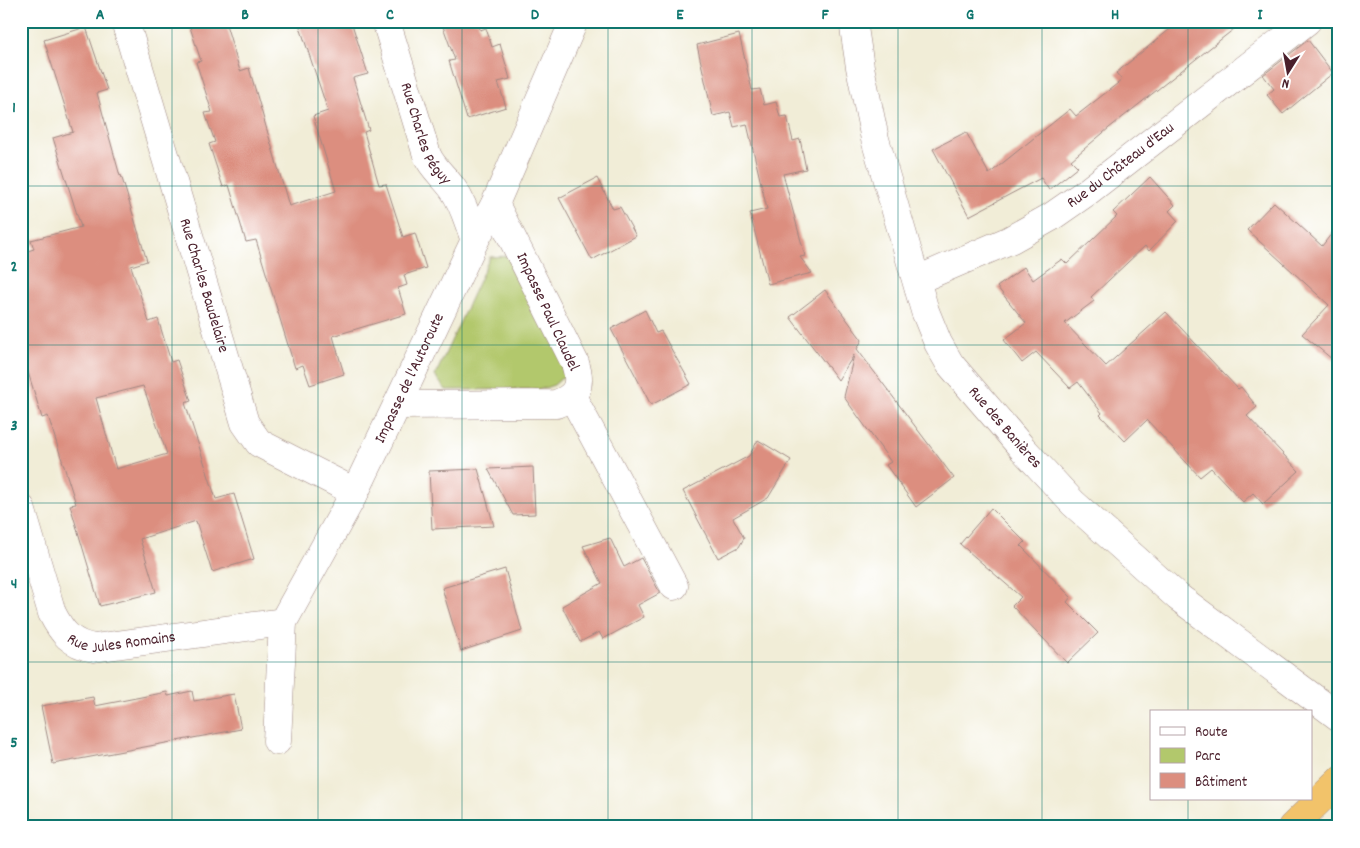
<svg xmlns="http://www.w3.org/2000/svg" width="1360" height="848" font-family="Dekko,sans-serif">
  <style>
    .green { fill: #b2c86c; stroke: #7e744c }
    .building { fill: #dc8e7f; fill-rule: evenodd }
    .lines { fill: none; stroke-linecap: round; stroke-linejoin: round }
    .minor-casing { stroke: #9e8681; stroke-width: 29 }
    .motorway-casing { stroke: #9e8681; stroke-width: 29 }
    .minor { stroke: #fff; stroke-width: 28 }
    .motorway { stroke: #f2c36a; stroke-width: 28 }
    .grid { fill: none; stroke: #0f766e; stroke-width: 1; stroke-opacity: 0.55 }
    .labels { text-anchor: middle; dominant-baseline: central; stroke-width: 4; stroke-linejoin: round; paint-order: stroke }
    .street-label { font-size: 16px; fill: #4a1f2b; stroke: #fff }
    .neatline { fill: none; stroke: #0f766e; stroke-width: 2 }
    .grid-label { font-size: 16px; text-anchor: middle; font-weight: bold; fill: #0f766e }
  </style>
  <rect width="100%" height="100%" fill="#fff"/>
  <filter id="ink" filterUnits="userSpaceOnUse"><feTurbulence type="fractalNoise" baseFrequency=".02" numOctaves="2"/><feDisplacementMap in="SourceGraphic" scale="10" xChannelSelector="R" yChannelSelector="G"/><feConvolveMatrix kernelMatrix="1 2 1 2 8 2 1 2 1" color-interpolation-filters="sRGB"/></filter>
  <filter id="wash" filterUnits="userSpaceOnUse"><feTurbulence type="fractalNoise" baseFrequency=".0096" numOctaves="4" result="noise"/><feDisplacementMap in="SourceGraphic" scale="20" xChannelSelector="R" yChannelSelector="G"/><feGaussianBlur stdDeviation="1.12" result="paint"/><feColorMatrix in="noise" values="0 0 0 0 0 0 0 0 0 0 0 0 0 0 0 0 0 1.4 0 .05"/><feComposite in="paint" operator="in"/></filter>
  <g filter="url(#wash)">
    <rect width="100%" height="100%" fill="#f1edd7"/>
    <path class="green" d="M 510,256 L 562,359 L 564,376 L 554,385 L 542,389 L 446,390 L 435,376 L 490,257 Z"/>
    <g id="blocks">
      <path class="building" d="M 188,21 L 225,21 L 240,71 L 249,68 L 289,206 L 336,191 L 313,116 L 328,111 L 298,21 L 351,21 L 368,74 L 353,78 L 369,130 L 364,132 L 379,185 L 386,184 L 403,237 L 415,233 L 426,268 L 404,275 L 407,285 L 398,288 L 406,314 L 333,336 L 344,374 L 310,385 L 303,365 L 295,368 L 256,240 L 246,242 L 229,185 L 223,187 L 209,144 L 215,142 L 205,113 L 212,112 L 196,62 L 201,61 Z
        M 441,21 L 478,21 L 480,30 L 486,28 L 492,47 L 500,44 L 510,79 L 498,82 L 506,107 L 467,119 L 449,61 L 455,60 Z
        M 1180,21 L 1244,21 L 1109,128 L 1071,160 L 1078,167 L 1049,190 L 1041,178 L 969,216 L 933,149 L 966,132 L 989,174 L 1070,109 L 1076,116 L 1122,80 L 1116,73 Z
        M 86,27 L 107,90 L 97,93 L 120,176 L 121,175 L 147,261 L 131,266 L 149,322 L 158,319 L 171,362 L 177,360 L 191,401 L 185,403 L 216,499 L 234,494 L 254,559 L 212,572 L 196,521 L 140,539 L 156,592 L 100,606 L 70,505 L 76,504 L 48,416 L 42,418 L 21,349 L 21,253 L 34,249 L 31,240 L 81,227 L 53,138 L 73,132 L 44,40 ZM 143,386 L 167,454 L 116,469 L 96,398 Z
        M 739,34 L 752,90 L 760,89 L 764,105 L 776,102 L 780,117 L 787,116 L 793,141 L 800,139 L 806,169 L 783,174 L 805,256 L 800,257 L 812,273 L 768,284 L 750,213 L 767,209 L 747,124 L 734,127 L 730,112 L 713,116 L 697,45 Z
        M 1308,40 L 1333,73 L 1283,114 L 1267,95 L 1274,89 L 1263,75 Z
        M 1150,177 L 1175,205 L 1169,211 L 1178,221 L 1149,251 L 1145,246 L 1091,297 L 1094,301 L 1065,323 L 1106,366 L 1166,312 L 1238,389 L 1241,387 L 1257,407 L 1247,416 L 1299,471 L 1263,504 L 1253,493 L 1243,502 L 1211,468 L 1200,477 L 1147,420 L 1125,441 L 1100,415 L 1102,413 L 1078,382 L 1070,388 L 1036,352 L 1022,363 L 1004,340 L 1026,323 L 997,287 L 1024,267 L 1033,280 L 1062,259 L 1067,264 L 1117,216 L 1113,212 Z
        M 597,178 L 613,209 L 620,207 L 636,236 L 592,260 L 559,198 Z
        M 1274,202 L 1322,246 L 1339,224 L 1339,365 L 1302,334 L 1329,305 L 1247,230 Z
        M 825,290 L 862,340 L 857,349 L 954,478 L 916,507 L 886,465 L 891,462 L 844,397 L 854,355 L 838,380 L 790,317 Z
        M 645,310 L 656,333 L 661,331 L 691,384 L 651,405 L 611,329 Z
        M 758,440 L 791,460 L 768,498 L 733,518 L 744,538 L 739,547 L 718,558 L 683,491 L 749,456 Z
        M 533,467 L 535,514 L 513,515 L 488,469 Z
        M 478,469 L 494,526 L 432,529 L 429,471 Z
        M 991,508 L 1025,542 L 1021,546 L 1071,597 L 1067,602 L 1098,633 L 1067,663 L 1012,606 L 1021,597 L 960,544 Z
        M 610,538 L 624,567 L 641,558 L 660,593 L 638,605 L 644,617 L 603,639 L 599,632 L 580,642 L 562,606 L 602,583 L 583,546 Z
        M 505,569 L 522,631 L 461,651 L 442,588 Z
        M 192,691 L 194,701 L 234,694 L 241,729 L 53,764 L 41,706 L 93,697 L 95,706 L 167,692 L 168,696 Z"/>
    </g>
  </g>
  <g filter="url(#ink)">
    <use href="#blocks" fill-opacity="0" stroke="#9e8681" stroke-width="1"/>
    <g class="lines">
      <defs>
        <g id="minor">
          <path id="s1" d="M 125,21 L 245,423 L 259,443 L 355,492"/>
          <path id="s2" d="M 386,21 L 427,155 C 433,169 445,177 453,189 C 464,204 468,223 475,240"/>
          <path id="s3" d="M 853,21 L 860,67 L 875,139 L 925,311 L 938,343 L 950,364 L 1023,449 L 1073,503 L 1178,597 L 1339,717"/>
          <path id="s4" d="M 917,280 L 1010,240 L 1051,217 L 1087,192 L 1307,21"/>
          <path d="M 572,396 L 674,586"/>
          <path d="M 397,405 L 556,404 C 578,396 582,385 575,363 L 495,204"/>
          <path id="s5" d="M 21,508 L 52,613 C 62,633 71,644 94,648 L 283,622"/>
          <path id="s6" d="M 277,741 L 283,622 L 355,492 L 397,405 L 475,240 L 495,204 L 574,21"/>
        </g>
        <path id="motorway" d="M 1292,827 L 1339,781"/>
      </defs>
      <use href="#minor" class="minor-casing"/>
      <use href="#motorway" class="motorway-casing"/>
      <use href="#minor" class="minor"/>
      <use href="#motorway" class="motorway"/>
    </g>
  </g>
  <path class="grid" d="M 172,21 L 172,827M 318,21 L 318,827M 462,21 L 462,827M 608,21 L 608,827M 752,21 L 752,827M 898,21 L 898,827M 1042,21 L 1042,827M 1188,21 L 1188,712M 21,186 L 1339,186M 21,345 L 1339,345M 21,503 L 1339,503M 21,662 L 1339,662M 1188,799 L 1188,827"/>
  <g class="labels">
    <g class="street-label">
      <text stroke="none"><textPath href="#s2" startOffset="120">Rue Charles Péguy</textPath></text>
      <text stroke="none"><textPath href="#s4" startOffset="235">Rue du Château d'Eau</textPath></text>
      <text stroke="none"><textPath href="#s1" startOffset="276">Rue Charles Baudelaire</textPath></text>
      <text transform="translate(547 312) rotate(65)">Impasse Paul Claudel</text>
      <text stroke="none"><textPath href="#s6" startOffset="394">Impasse de l'Autoroute</textPath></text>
      <text stroke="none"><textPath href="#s3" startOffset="442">Rue des Banières</textPath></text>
      <text stroke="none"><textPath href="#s5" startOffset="194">Rue Jules Romains</textPath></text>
    </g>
  </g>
  <rect width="1360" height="848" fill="none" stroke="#fff" stroke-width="55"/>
  <rect x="1150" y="710" width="162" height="90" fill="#ffffff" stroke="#b7a5aa"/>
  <rect x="1160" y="727" width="25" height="8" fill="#ffffff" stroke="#b7a5aa"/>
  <text x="1195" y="736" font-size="15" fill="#4a1f2b">Route</text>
  <rect x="1160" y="748" width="25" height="15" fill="#b2c86c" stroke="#b7a5aa"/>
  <text x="1195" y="760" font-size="15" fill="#4a1f2b">Parc</text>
  <rect x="1160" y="773" width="25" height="15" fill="#dc8e7f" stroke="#b7a5aa"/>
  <text x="1195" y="786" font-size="15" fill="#4a1f2b">Bâtiment</text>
  <g transform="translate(1288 72) rotate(191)" stroke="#ffffff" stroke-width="4" paint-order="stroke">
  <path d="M0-4L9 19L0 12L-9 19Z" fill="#4a1f2b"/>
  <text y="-8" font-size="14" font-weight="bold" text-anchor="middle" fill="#4a1f2b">N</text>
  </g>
  <rect x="28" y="28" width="1304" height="792" class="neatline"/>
  <g class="grid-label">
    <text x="100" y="19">A</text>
    <text x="245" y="19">B</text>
    <text x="390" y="19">C</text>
    <text x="535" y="19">D</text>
    <text x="680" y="19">E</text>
    <text x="825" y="19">F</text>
    <text x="970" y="19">G</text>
    <text x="1115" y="19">H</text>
    <text x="1260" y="19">I</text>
    <text x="14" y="112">1</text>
    <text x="14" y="271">2</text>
    <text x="14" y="430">3</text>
    <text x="14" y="588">4</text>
    <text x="14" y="747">5</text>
  </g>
</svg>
